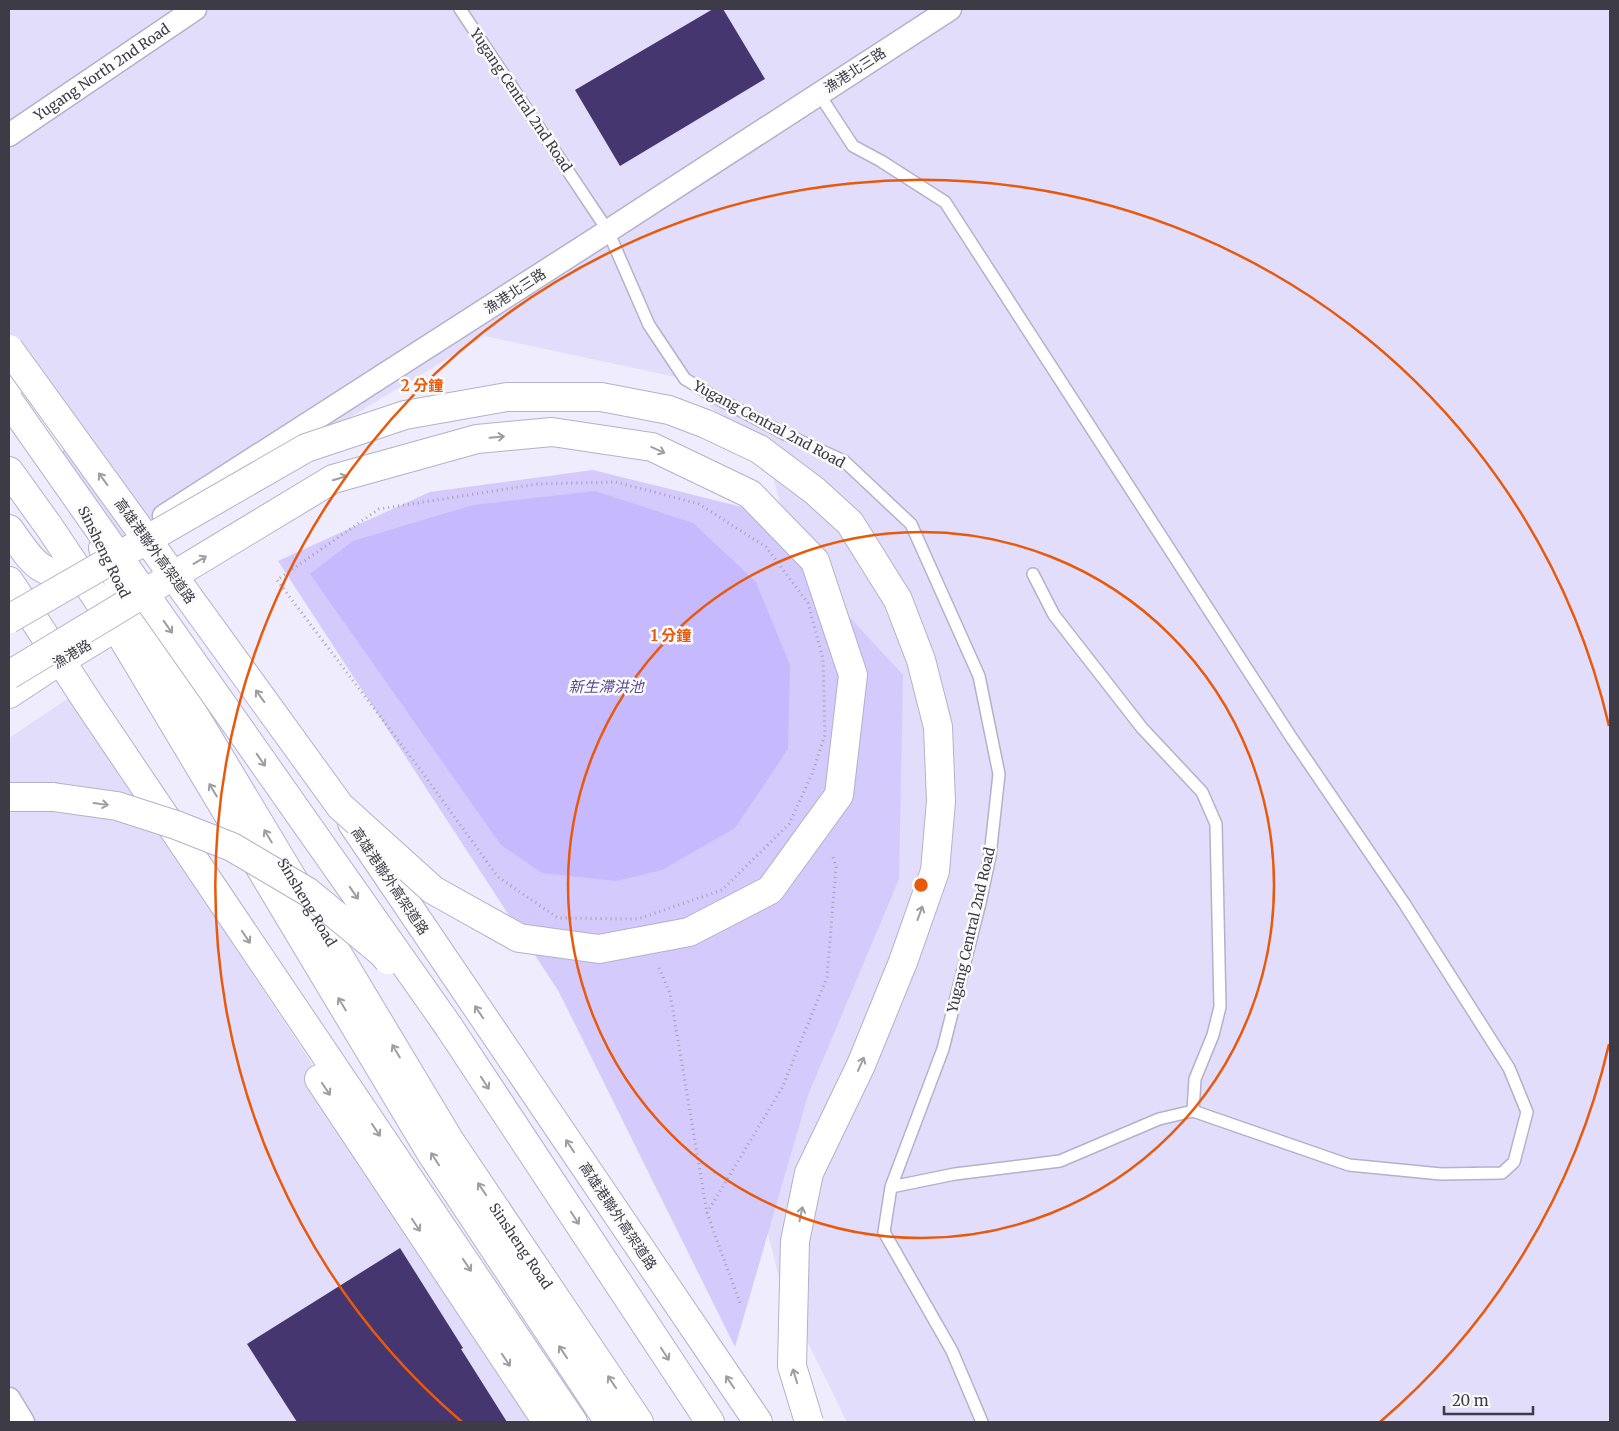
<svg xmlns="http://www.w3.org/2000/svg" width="1619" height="1431" font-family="Merriweather,'Noto Sans TC',serif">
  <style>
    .built { fill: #e2ddfa }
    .green { fill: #d4cafb }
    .water { fill: #c7b9fd }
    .building { fill: #46366f }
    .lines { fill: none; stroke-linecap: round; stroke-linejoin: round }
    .service-casing { stroke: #b5b0cb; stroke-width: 14 }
    .minor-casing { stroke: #b5b0cb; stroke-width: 25 }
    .tertiary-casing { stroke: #b5b0cb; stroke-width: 30 }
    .motorway-casing { stroke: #b5b0cb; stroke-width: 30 }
    .path { stroke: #a4a2b0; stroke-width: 3; stroke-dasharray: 1 4; stroke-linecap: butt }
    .service { stroke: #fff; stroke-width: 11 }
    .minor { stroke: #fff; stroke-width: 22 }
    .tertiary { stroke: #fff; stroke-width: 28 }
    .motorway { stroke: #fff; stroke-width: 28 }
    .motorway-bridge-casing { stroke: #b5b0cb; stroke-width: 30; stroke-linecap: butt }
    .motorway-bridge { stroke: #fff; stroke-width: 28 }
    .oneway { stroke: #9e9da2 }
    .ring { fill: none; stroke: #e8590c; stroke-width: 2.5 }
    .labels { text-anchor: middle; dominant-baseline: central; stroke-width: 5; stroke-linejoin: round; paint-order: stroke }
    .street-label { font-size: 14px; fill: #3d3b46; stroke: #fbfbfb }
    .water-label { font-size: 15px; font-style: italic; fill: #5b4594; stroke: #fbfbfb }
    .centre { fill: #e8590c; stroke: #fbfbfb; stroke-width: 2.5 }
    .ring-label { font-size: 15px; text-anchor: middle; font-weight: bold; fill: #e8590c; stroke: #fbfbfb; stroke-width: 5; stroke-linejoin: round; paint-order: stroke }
  </style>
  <rect width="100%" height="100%" fill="#eeecfd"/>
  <path class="built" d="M 9,9 L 1610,9 L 1610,1422 L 847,1422 L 782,1290 L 719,1037 L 801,582 L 772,473 L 685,379 L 485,336 L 116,558 L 9,400 Z
    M 70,697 L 548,1422 L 9,1422 L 9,738 Z"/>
  <path class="green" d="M 593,470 L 750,509 L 903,675 L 899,879 L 808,1095 L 735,1347 L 559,992 L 278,561 L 430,492 Z"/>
  <path class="water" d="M 595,491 L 693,523 L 756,582 L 790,665 L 788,749 L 735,828 L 662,870 L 616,881 L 542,873 L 501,845 L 310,574 L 353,541 L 473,505 Z"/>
  <path class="building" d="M 713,9 L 723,9 L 765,79 L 620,166 L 575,90 Z
    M 400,1248 L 463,1348 L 461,1349 L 507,1422 L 297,1422 L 247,1344 Z"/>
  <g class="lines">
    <defs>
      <path id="service" d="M 460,9 L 608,231 L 649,325 L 685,379 L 713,396 L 787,435 L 844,461 L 911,524 L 979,676 L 999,774 L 990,856 L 980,903 L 943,1049 L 891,1187 L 884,1232 L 952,1351 L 982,1422
        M 819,94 L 853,146 L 881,161 L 945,202 L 1291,737 L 1404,903 L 1509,1068 L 1527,1112 L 1514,1162 L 1502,1173 L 1441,1174 L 1349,1165 L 1193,1111 L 1159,1119 L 1060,1161 L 955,1174 L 891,1187
        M 1033,574 L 1054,615 L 1142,728 L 1202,792 L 1216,824 L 1220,1007 L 1213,1035 L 1195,1079 L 1193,1111"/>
      <g id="minor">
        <path id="s1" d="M 9,135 L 195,9"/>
        <path d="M 164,516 L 608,231 L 950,9"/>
        <path d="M 9,1399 L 23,1422"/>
      </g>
      <g id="tertiary">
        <path d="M 9,363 L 51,445"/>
        <path d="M 9,471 L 50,528 L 116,627 L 431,1153 L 609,1422"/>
        <path d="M 9,529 C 29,556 40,582 78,570"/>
        <path id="s2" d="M 103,548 L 135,616 L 450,1141 L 639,1422"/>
        <path d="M 9,581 L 85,698 L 573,1422"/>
        <path d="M 9,694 L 47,669 L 131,618"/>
        <path d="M 319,1079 L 547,1422"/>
      </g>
      <path id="motorway" d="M 9,797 L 53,797
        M 352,823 L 758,1422
        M 449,1027 L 710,1422"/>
    </defs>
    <use href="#service" class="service-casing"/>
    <use href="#minor" class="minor-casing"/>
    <use href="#tertiary" class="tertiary-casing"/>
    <use href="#motorway" class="motorway-casing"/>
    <path class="path" d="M 616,482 L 699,504 L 766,547 L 808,603 L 823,659 L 825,735 L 812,774 L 789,824 L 722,890 L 638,919 L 558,918 L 498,877 L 422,772 L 277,580 L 379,509 L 538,484 Z
      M 659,968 L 670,993 L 707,1213 L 740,1303
      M 707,1213 L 782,1088 L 827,977 L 836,867 L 832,854"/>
    <use href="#service" class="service"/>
    <use href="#minor" class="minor"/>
    <use href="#tertiary" class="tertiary"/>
    <use href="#motorway" class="motorway"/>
    <defs>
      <path id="motorway-bridge" d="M 9,349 L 340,806 L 433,890 L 519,938 L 599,949 L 689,932 L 770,890 L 839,795 L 853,675 L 815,561 L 750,494 L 652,447 L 552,432 L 477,439 L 333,479 L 9,675
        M 9,401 L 449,1027
        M 9,619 L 306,448 L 405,415 L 507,397 L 601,397 L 669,410 L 706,424 L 759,449 L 815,491 L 850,523 L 898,600 L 921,660 L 938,727 L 941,801 L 935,871 L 903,962 L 861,1065 L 809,1173 L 795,1241 L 792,1366 L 809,1422
        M 53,797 L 117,806 L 176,825 L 232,847 L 308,892 L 382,953 L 388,960"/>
    </defs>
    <use href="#motorway-bridge" class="motorway-bridge-casing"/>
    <use href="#motorway-bridge" class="motorway-bridge"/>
  </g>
  <defs><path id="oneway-shaft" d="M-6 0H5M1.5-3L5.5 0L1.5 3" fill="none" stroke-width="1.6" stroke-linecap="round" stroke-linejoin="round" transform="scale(1.25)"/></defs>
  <g class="oneway">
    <use href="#oneway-shaft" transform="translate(497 437) rotate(-5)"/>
    <use href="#oneway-shaft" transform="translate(658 450) rotate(24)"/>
    <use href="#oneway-shaft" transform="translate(340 478) rotate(-17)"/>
    <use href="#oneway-shaft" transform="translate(103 479) rotate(-126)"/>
    <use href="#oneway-shaft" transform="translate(200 560) rotate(-31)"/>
    <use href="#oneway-shaft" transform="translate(168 627) rotate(55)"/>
    <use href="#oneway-shaft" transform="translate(260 696) rotate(-126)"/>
    <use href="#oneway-shaft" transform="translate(261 760) rotate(55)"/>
    <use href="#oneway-shaft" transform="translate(213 790) rotate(-121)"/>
    <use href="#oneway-shaft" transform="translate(101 804) rotate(8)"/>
    <use href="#oneway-shaft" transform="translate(268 836) rotate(-121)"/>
    <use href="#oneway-shaft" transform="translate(354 893) rotate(55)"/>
    <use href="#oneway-shaft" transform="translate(920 913) rotate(-70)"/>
    <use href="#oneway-shaft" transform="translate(246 937) rotate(56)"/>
    <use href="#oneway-shaft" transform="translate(342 1004) rotate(-121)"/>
    <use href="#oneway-shaft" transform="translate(479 1012) rotate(-124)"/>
    <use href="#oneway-shaft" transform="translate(396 1051) rotate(-121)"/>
    <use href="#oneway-shaft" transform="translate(861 1064) rotate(-66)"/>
    <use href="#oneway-shaft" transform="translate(485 1083) rotate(57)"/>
    <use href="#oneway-shaft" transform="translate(326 1089) rotate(56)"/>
    <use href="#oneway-shaft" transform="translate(376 1130) rotate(56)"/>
    <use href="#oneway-shaft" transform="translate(570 1146) rotate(-124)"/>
    <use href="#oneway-shaft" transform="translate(435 1159) rotate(-123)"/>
    <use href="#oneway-shaft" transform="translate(482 1189) rotate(-124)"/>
    <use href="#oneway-shaft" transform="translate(801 1214) rotate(-78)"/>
    <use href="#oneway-shaft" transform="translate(575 1218) rotate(57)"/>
    <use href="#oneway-shaft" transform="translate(416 1225) rotate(56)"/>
    <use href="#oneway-shaft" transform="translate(467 1265) rotate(56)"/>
    <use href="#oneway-shaft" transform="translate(563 1352) rotate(-124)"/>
    <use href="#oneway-shaft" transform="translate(665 1354) rotate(57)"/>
    <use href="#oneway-shaft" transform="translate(506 1360) rotate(56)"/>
    <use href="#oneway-shaft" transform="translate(795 1376) rotate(-107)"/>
    <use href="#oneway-shaft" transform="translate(612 1382) rotate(-124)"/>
    <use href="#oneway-shaft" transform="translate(730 1382) rotate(-124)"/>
  </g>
  <g class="ring">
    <circle cx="921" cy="885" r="353"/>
    <path d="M1609 1044A706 706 0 0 1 1380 1422M462 1422A706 706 0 1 1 1609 726"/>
  </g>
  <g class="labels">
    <g class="street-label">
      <text transform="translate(855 70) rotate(-33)">漁港北三路</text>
      <text stroke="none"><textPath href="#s1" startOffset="112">Yugang North 2nd Road</textPath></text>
      <text transform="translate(521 100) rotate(56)">Yugang Central 2nd Road</text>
      <text transform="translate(515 291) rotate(-33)">漁港北三路</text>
      <text transform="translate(769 424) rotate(28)">Yugang Central 2nd Road</text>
      <text transform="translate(155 551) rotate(54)">高雄港聯外高架道路</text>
      <text transform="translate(104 552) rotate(64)">Sinsheng Road</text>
      <text transform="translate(72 654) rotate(-31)">漁港路</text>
      <text transform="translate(390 881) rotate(56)">高雄港聯外高架道路</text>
      <text stroke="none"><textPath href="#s2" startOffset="409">Sinsheng Road</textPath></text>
      <text transform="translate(971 930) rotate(-77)">Yugang Central 2nd Road</text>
      <text transform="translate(618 1216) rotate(56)">高雄港聯外高架道路</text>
      <text stroke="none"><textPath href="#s2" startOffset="814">Sinsheng Road</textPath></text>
    </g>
    <g class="water-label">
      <text x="606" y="686">新生滯洪池</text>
    </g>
  </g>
  <circle cx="921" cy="885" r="8" class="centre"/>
  <g class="ring-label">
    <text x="422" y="391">2 分鐘</text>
    <text x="671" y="641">1 分鐘</text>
  </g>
  <rect width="1619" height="1431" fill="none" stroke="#3d3b46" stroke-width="20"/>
  <path d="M1444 1406v8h89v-8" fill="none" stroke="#3d3b46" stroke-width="2.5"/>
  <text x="1452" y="1406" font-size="15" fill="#3d3b46" stroke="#fbfbfb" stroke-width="4" paint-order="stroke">20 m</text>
</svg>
